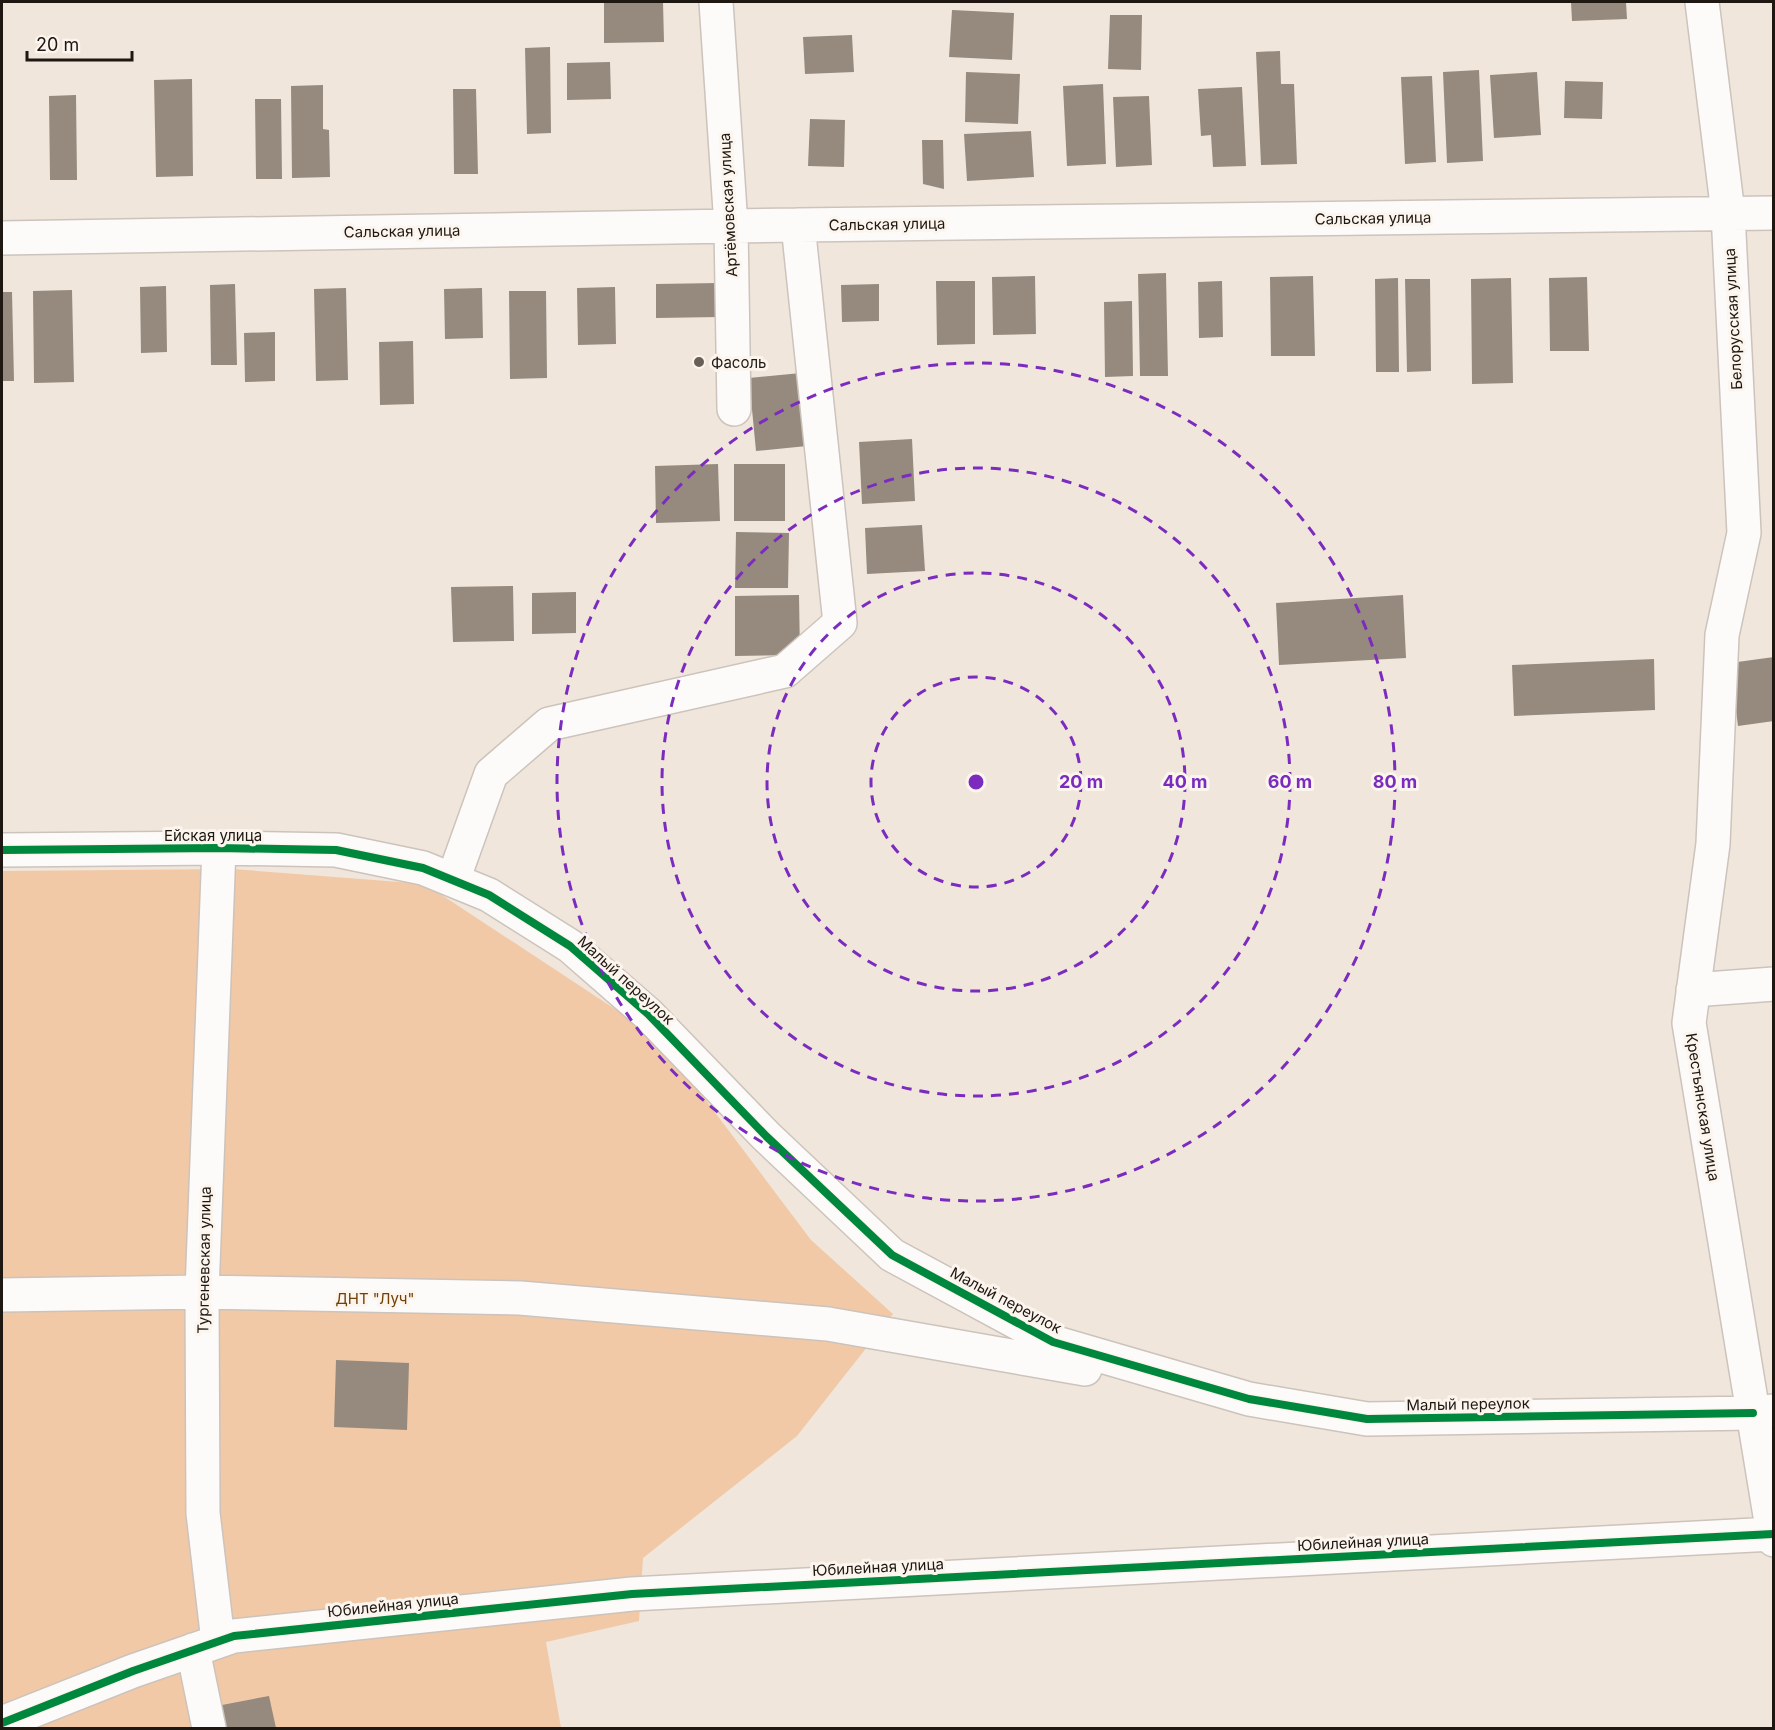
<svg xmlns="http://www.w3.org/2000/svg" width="1775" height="1730" font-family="Inter,sans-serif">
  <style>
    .green { fill: #f1c9a6 }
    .building { fill: #958a7d }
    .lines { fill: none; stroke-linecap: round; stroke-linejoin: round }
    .minor-casing { stroke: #ccc3bc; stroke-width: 36 }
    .minor { stroke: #fdfbfa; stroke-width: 33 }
    .cycleway-casing { stroke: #fcf5ee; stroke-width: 11 }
    .cycleway { stroke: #00873e; stroke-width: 8 }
    .ring { fill: none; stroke: #7b2cbf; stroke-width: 3; stroke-dasharray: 10 8 }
    .poi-dot { fill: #685f59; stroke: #fcf5ee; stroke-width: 2 }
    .labels { text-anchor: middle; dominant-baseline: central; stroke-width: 6; stroke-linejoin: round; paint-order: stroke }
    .street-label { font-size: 15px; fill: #1e1712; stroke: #fcf5ee }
    .poi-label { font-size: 15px; fill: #1e1712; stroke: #fcf5ee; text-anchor: start }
    .park-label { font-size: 15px; fill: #714007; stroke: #fcf5ee }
    .centre { fill: #7b2cbf; stroke: #fcf5ee; stroke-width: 3 }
    .ring-label { font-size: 18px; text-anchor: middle; font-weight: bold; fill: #7b2cbf; stroke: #fcf5ee; stroke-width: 6; stroke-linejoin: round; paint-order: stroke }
  </style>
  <rect width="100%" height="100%" fill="#f0e6dc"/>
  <path class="green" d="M 233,869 L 425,884 L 659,1038 L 811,1240 L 893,1314 L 797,1436 L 643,1558 L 639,1621 L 546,1642 L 561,1728 L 2,1728 L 2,871 Z"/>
  <path class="building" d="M 604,2 L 663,2 L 664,42 L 604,43 Z
    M 1571,2 L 1626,2 L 1627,19 L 1572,21 Z
    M 952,10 L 1014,13 L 1012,60 L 949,57 Z
    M 1110,15 L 1142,15 L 1141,70 L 1108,69 Z
    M 852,35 L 854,72 L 805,74 L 803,37 Z
    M 550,47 L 551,133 L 527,134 L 525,48 Z
    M 1280,51 L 1281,84 L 1294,84 L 1297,164 L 1261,165 L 1256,52 Z
    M 610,62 L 611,99 L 567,100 L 567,63 Z
    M 1479,70 L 1483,161 L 1447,163 L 1443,72 Z
    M 966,72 L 1020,74 L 1018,124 L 965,122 Z
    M 1537,72 L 1541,135 L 1494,138 L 1490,75 Z
    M 1432,76 L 1436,162 L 1405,164 L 1401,77 Z
    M 192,79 L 193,176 L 156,177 L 154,80 Z
    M 1565,81 L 1603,82 L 1602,119 L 1564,118 Z
    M 1103,84 L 1106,164 L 1067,166 L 1063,86 Z
    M 323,85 L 323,129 L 329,130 L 330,177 L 292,178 L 291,86 Z
    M 1242,87 L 1246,166 L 1213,167 L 1211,135 L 1201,136 L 1198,89 Z
    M 453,89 L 476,89 L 478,174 L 454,174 Z
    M 76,95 L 77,180 L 50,180 L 49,96 Z
    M 1149,96 L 1152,165 L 1116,167 L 1113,97 Z
    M 255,99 L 281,99 L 282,179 L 256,179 Z
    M 810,119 L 845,120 L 844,167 L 808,166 Z
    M 1031,131 L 1034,177 L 967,181 L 964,134 Z
    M 922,140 L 943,140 L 944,189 L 923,184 Z
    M 1166,273 L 1168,376 L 1140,376 L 1138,274 Z
    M 1035,276 L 1036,334 L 993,335 L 992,277 Z
    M 1313,276 L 1315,356 L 1271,356 L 1270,277 Z
    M 1587,277 L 1589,351 L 1550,351 L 1549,278 Z
    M 1398,278 L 1399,372 L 1376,372 L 1375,279 Z
    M 1511,278 L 1513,383 L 1472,384 L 1471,279 Z
    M 1405,279 L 1430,279 L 1431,371 L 1407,372 Z
    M 936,281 L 975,281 L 975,344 L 937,345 Z
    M 1222,281 L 1223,337 L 1199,338 L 1198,282 Z
    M 718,283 L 719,317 L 656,318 L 656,284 Z
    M 235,284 L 237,365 L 211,365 L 210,285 Z
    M 879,284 L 879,321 L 842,322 L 841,285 Z
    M 166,286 L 167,352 L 141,353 L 140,287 Z
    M 615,287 L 616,344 L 578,345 L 577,288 Z
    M 346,288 L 348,380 L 316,381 L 314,289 Z
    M 482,288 L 483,338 L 445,339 L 444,289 Z
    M 72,290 L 74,382 L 34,383 L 33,291 Z
    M 509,291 L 546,291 L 547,378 L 510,379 Z
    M 2,292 L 12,292 L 14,381 L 2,381 Z
    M 1132,301 L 1133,376 L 1105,377 L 1104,302 Z
    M 275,332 L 275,381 L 245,382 L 244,333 Z
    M 413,341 L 414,404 L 380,405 L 379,342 Z
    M 801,373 L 807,446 L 756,451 L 749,378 Z
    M 912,439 L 915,501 L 862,504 L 859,442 Z
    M 718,464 L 720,521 L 656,523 L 655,466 Z
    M 734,464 L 785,464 L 785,521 L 734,521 Z
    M 922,525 L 925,571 L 867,574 L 865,528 Z
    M 736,532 L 789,533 L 788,588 L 735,588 Z
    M 513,586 L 514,641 L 453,642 L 451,587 Z
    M 576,592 L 576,633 L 532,634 L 532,593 Z
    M 799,595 L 800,655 L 735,656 L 735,596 Z
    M 1403,595 L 1406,658 L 1279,665 L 1276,603 Z
    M 1774,657 L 1774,721 L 1738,726 L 1730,663 Z
    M 1654,659 L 1655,710 L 1514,716 L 1512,665 Z
    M 336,1360 L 409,1363 L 407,1430 L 334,1427 Z
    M 269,1696 L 276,1728 L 226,1728 L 222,1705 Z"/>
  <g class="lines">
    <defs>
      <path id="minor" d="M 716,2 L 731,226 L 734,409
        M 1702,2 L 1728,213 L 1744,533 L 1722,635 L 1713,844 L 1689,1023 L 1774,1540
        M 2,238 L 798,225 L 1774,213
        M 2,850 L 219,848 L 336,850 L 423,868 L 489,895 L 570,946 L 648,1014 L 766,1136 L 892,1255 L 1053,1342 L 1249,1399 L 1367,1419 L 1753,1413 L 1774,1411
        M 453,880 L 491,774 L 549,724 L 785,671 L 840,623 L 798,225
        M 1693,990 L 1774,984
        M 2,1295 L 202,1292 L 520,1298 L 828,1324 L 1085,1369
        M 218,1641 L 203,1513 L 202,1292 L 219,848
        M 193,1650 L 209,1728
        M 2,1723 L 133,1671 L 234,1636 L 632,1594 L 1773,1534"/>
    </defs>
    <use href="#minor" class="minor-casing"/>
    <use href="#minor" class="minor"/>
    <defs>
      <path id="cycleway" d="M 2,850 L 219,848 L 336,850 L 423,868 L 489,895 L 570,946 L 648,1014 L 766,1136 L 892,1255 L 1053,1342 L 1249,1399 L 1367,1419 L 1753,1413
        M 2,1723 L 133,1671 L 234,1636 L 632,1594 L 1773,1534"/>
    </defs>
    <use href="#cycleway" class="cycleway-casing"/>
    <use href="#cycleway" class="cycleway"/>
  </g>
  <g class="ring">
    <circle cx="976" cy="782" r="105"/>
    <circle cx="976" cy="782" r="209"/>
    <circle cx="976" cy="782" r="314"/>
    <circle cx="976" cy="782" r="419"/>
  </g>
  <circle class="poi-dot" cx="699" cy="362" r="6"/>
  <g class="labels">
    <g class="street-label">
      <text transform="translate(728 205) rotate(-93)">Артёмовская улица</text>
      <text transform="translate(1373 218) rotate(-1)">Сальская улица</text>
      <text transform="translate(887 224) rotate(-1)">Сальская улица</text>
      <text transform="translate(402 231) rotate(-1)">Сальская улица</text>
      <text transform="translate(1733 319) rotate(-93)">Белорусская улица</text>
      <text x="213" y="835">Ейская улица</text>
      <text transform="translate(626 980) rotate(42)">Малый переулок</text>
      <text transform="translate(1703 1107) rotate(81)">Крестьянская улица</text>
      <text transform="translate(204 1260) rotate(-89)">Тургеневская улица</text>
      <text transform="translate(1006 1300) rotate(28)">Малый переулок</text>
      <text transform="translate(1468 1404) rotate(-1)">Малый переулок</text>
      <text transform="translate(1363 1542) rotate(-3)">Юбилейная улица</text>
      <text transform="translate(878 1567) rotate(-3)">Юбилейная улица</text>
      <text transform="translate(393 1605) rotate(-6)">Юбилейная улица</text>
    </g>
    <g class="poi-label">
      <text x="711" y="362">Фасоль</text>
    </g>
    <g class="park-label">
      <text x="375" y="1298">ДНТ "Луч"</text>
    </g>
  </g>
  <circle cx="976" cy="782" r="9" class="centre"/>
  <g class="ring-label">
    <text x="1081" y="788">20 m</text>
    <text x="1185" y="788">40 m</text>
    <text x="1290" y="788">60 m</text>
    <text x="1395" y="788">80 m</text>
  </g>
  <rect width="1775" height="1730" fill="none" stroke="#1e1712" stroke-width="6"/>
  <path d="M27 51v9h105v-9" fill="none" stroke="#1e1712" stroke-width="3"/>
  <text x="36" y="51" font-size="18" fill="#1e1712" stroke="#fcf5ee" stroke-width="4.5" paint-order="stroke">20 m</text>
</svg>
